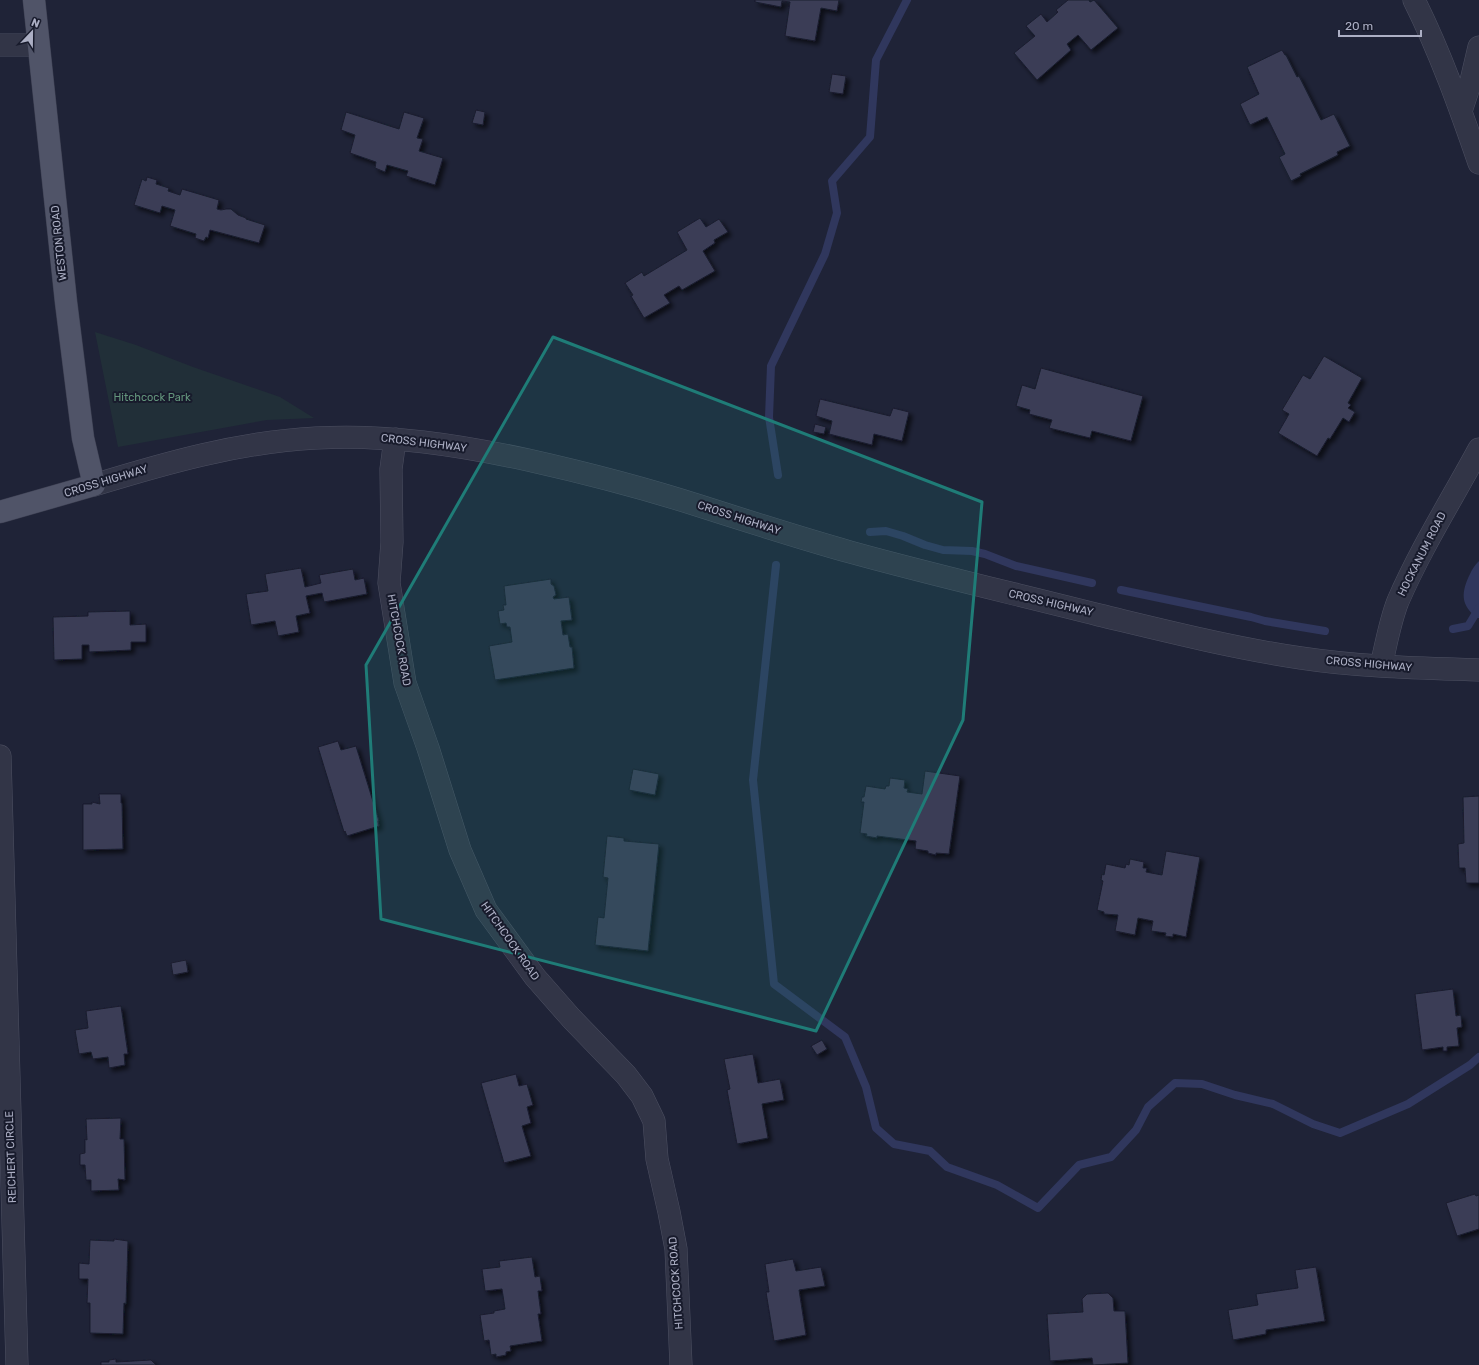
<svg xmlns="http://www.w3.org/2000/svg" width="1479" height="1365" font-family="Rubik,sans-serif">
  <style>
    .green { fill: #212f38 }
    .water { fill: #30375d }
    .lines { fill: none; stroke-linecap: round; stroke-linejoin: round }
    .stream { stroke: #30375d; stroke-width: 8 }
    .building { fill: #3a3e57; stroke: #1a1d2e; filter: url(#shadow) }
    .minor-casing { stroke: #4d5062; stroke-width: 23 }
    .major-casing { stroke: #3c3f51; stroke-width: 23 }
    .minor { stroke: #323547; stroke-width: 22 }
    .major { stroke: #505468; stroke-width: 22 }
    .marked { fill: #1f7c77; fill-opacity: 0.2; stroke: #1f7c77; stroke-width: 3; stroke-linejoin: round }
    .labels { text-anchor: middle; dominant-baseline: central; stroke-width: 4; stroke-linejoin: round; paint-order: stroke }
    .street-label { font-size: 11px; fill: #acafc4; stroke: #181b2c }
    .park-label { font-size: 11px; fill: #63957c; stroke: #181b2c }
  </style>
  <defs>
    <filter id="shadow"><feDropShadow dx="3.5" dy="3.5" stdDeviation="2" flood-color="#0009"/></filter>
  </defs>
  <rect width="100%" height="100%" fill="#1f2337"/>
  <path class="green" d="M 95,332 L 136,345 L 193,367 L 280,397 L 314,418 L 267,420 L 118,447 Z"/>
  <path class="water" d="M 1479,561 L 1479,618 L 1478,618 C 1460,606 1461,592 1470,574 C 1472,569 1475,565 1479,561 Z"/>
  <g class="lines">
    <path class="stream" d="M 778,475 L 769,417 L 771,366 L 825,254 L 837,213 L 832,181 L 870,137 L 876,60 L 907,0
      M 870,532 L 886,531 L 903,536 L 925,545 L 943,550 L 972,551 L 985,554 L 1016,566 L 1092,583
      M 776,565 L 753,780 L 774,984 L 845,1037 L 866,1087 L 876,1128 L 894,1144 L 930,1151 L 947,1167 L 997,1185 L 1038,1208 L 1079,1165 L 1111,1157 L 1136,1130 L 1148,1107 L 1175,1083 L 1202,1084 L 1235,1095 L 1273,1104 L 1313,1124 L 1340,1133 L 1408,1104 L 1470,1065 L 1479,1057
      M 1121,590 L 1251,617 L 1265,621 L 1325,631
      M 1453,629 L 1468,626 L 1479,608"/>
  </g>
  <path class="building" d="M 755,0 L 839,0 L 837,11 L 821,8 L 815,41 L 785,36 L 790,2 L 782,1 L 781,7 L 755,2 Z
    M 1068,0 L 1089,0 L 1090,2 L 1094,0 L 1118,28 L 1091,50 L 1078,35 L 1067,44 L 1071,50 L 1037,80 L 1014,53 L 1035,36 L 1026,26 L 1041,14 L 1047,22 L 1058,12 L 1056,10 Z
    M 1282,50 L 1285,55 L 1286,55 L 1297,77 L 1299,76 L 1321,120 L 1334,114 L 1350,146 L 1337,152 L 1338,155 L 1300,174 L 1301,176 L 1291,181 L 1279,157 L 1285,154 L 1267,117 L 1250,125 L 1240,104 L 1259,94 L 1247,67 Z
    M 832,74 L 846,76 L 843,94 L 829,92 Z
    M 476,110 L 485,112 L 483,125 L 472,123 Z
    M 346,112 L 399,129 L 404,112 L 424,118 L 417,138 L 423,139 L 419,151 L 443,158 L 435,185 L 406,176 L 408,171 L 387,165 L 385,172 L 375,168 L 376,162 L 350,153 L 355,135 L 341,130 Z
    M 147,177 L 157,180 L 156,184 L 169,188 L 168,191 L 180,195 L 182,189 L 219,200 L 217,209 L 221,210 L 226,209 L 231,209 L 238,215 L 246,218 L 246,219 L 265,225 L 259,243 L 210,230 L 208,238 L 206,237 L 204,241 L 195,238 L 196,234 L 170,226 L 175,210 L 162,206 L 160,213 L 134,205 L 142,179 L 146,181 Z
    M 700,218 L 706,227 L 719,219 L 728,232 L 714,240 L 715,243 L 703,251 L 715,271 L 682,290 L 679,286 L 664,295 L 670,303 L 644,318 L 631,296 L 633,295 L 625,283 L 642,272 L 644,276 L 687,250 L 677,232 Z
    M 1324,356 L 1362,378 L 1348,403 L 1351,405 L 1348,408 L 1355,412 L 1349,422 L 1343,418 L 1330,439 L 1328,438 L 1317,456 L 1278,433 L 1289,414 L 1282,410 L 1303,375 L 1310,379 Z
    M 1041,368 L 1143,396 L 1131,441 L 1092,431 L 1090,438 L 1049,428 L 1052,420 L 1029,414 L 1030,410 L 1016,406 L 1022,385 L 1035,389 Z
    M 820,399 L 890,416 L 893,408 L 909,412 L 902,441 L 874,434 L 872,445 L 829,434 L 832,421 L 816,416 Z
    M 815,424 L 826,427 L 824,434 L 813,432 Z
    M 301,568 L 305,587 L 321,583 L 319,575 L 353,569 L 355,580 L 364,578 L 367,594 L 324,602 L 322,593 L 306,596 L 310,613 L 296,616 L 299,632 L 278,636 L 275,621 L 251,625 L 246,594 L 268,591 L 265,574 Z
    M 551,579 L 551,584 L 554,586 L 556,595 L 553,597 L 554,599 L 569,597 L 572,620 L 561,621 L 563,635 L 568,634 L 570,647 L 572,647 L 574,668 L 495,680 L 489,646 L 512,642 L 510,627 L 507,627 L 506,623 L 500,624 L 498,611 L 504,610 L 503,605 L 506,605 L 504,586 Z
    M 130,611 L 130,625 L 146,624 L 146,642 L 131,642 L 131,650 L 89,652 L 89,645 L 82,645 L 82,659 L 54,660 L 53,617 L 88,616 L 88,612 Z
    M 338,741 L 341,750 L 356,746 L 379,821 L 378,821 L 379,826 L 347,836 L 345,831 L 344,832 L 318,747 Z
    M 633,769 L 659,774 L 655,795 L 629,790 Z
    M 925,771 L 960,776 L 949,854 L 936,853 L 936,855 L 928,853 L 928,851 L 915,849 L 916,841 L 877,836 L 877,838 L 866,836 L 867,834 L 860,833 L 864,802 L 861,802 L 862,797 L 864,797 L 866,786 L 885,789 L 886,786 L 889,786 L 890,778 L 905,780 L 904,788 L 908,789 L 907,792 L 922,794 Z
    M 99,794 L 121,794 L 121,803 L 122,803 L 123,849 L 83,850 L 83,804 L 92,804 L 92,802 L 100,804 Z
    M 1479,796 L 1479,883 L 1466,883 L 1465,868 L 1459,868 L 1458,844 L 1464,843 L 1463,797 Z
    M 607,836 L 624,838 L 624,841 L 659,844 L 648,951 L 595,945 L 598,917 L 604,918 L 608,878 L 603,877 Z
    M 1166,851 L 1200,857 L 1186,937 L 1173,934 L 1173,937 L 1165,936 L 1166,933 L 1151,931 L 1153,921 L 1138,918 L 1135,935 L 1115,931 L 1118,915 L 1104,914 L 1104,912 L 1097,910 L 1103,881 L 1101,880 L 1102,874 L 1104,875 L 1106,864 L 1125,868 L 1126,864 L 1129,865 L 1130,859 L 1144,862 L 1143,868 L 1147,868 L 1146,872 L 1162,875 Z
    M 186,960 L 188,972 L 173,975 L 171,963 Z
    M 1453,989 L 1456,1016 L 1461,1015 L 1462,1027 L 1457,1028 L 1459,1046 L 1447,1047 L 1447,1051 L 1443,1051 L 1443,1047 L 1422,1050 L 1415,994 Z
    M 121,1006 L 128,1054 L 124,1054 L 125,1065 L 109,1068 L 108,1057 L 93,1059 L 91,1052 L 79,1054 L 75,1030 L 88,1028 L 86,1011 Z
    M 822,1040 L 827,1049 L 817,1055 L 811,1046 Z
    M 753,1054 L 758,1083 L 780,1079 L 784,1100 L 762,1104 L 768,1138 L 737,1144 L 727,1090 L 730,1089 L 724,1059 Z
    M 516,1074 L 519,1086 L 527,1084 L 533,1105 L 527,1107 L 531,1123 L 522,1126 L 531,1156 L 504,1163 L 481,1083 Z
    M 121,1118 L 120,1139 L 124,1139 L 125,1180 L 118,1179 L 119,1190 L 91,1191 L 91,1180 L 86,1180 L 85,1165 L 80,1165 L 80,1154 L 85,1153 L 85,1139 L 87,1140 L 86,1119 Z
    M 1475,1194 L 1476,1196 L 1479,1195 L 1479,1229 L 1457,1236 L 1446,1203 Z
    M 114,1239 L 128,1241 L 126,1304 L 124,1303 L 123,1334 L 90,1333 L 90,1303 L 87,1303 L 88,1279 L 79,1279 L 79,1263 L 89,1264 L 90,1240 L 114,1241 Z
    M 532,1257 L 535,1277 L 540,1276 L 542,1291 L 538,1291 L 541,1314 L 538,1314 L 542,1341 L 510,1346 L 511,1351 L 506,1352 L 506,1355 L 496,1357 L 496,1354 L 491,1355 L 489,1340 L 484,1341 L 480,1315 L 494,1313 L 494,1311 L 505,1309 L 502,1289 L 485,1291 L 482,1269 L 500,1267 L 499,1261 Z
    M 793,1259 L 796,1271 L 821,1267 L 825,1286 L 799,1290 L 806,1335 L 774,1341 L 766,1292 L 769,1292 L 765,1264 Z
    M 1316,1267 L 1325,1321 L 1266,1330 L 1266,1334 L 1233,1340 L 1228,1310 L 1258,1305 L 1256,1294 L 1298,1288 L 1295,1270 Z
    M 1108,1293 L 1113,1298 L 1114,1311 L 1125,1311 L 1128,1363 L 1093,1365 L 1092,1358 L 1050,1361 L 1047,1314 L 1083,1312 L 1082,1299 L 1087,1294 Z
    M 116,1359 L 116,1362 L 151,1360 L 156,1365 L 101,1365 L 101,1362 L 109,1362 L 109,1360 Z"/>
  <g class="lines">
    <defs>
      <path id="minor" d="M 1414,0 C 1440,52 1460,108 1479,163
        M 0,45 L 38,45
        M 1461,111 L 1471,81 L 1479,47
        M 395,439 L 391,469 L 392,542 L 389,583 L 405,683 L 428,748 L 460,850 L 486,910 L 535,977 L 571,1018 L 626,1075 L 642,1096 L 654,1121 L 657,1159 L 669,1212 L 676,1249 L 681,1365
        M 94,485 C 166,463 239,442 316,438 C 388,434 458,445 528,460 C 586,473 644,488 700,506 C 750,522 800,538 850,552 C 933,575 1016,594 1099,615 C 1166,631 1233,648 1301,658 C 1360,667 1420,668 1479,670
        M 1381,666 C 1386,645 1390,621 1398,601 C 1421,548 1452,499 1479,449
        M 0,756 L 17,1365"/>
      <path id="major" d="M 0,512 L 94,485 L 83,438 L 66,302 L 34,0"/>
    </defs>
    <use href="#minor" class="minor-casing"/>
    <use href="#major" class="major-casing"/>
    <use href="#minor" class="minor"/>
    <use href="#major" class="major"/>
  </g>
  <path class="marked" d="M 553,337 L 982,502 L 963,720 L 816,1031 L 381,919 L 366,665 Z"/>
  <g class="labels">
    <g class="street-label">
      <text transform="translate(59 243) rotate(-96)">WESTON ROAD</text>
      <text transform="translate(424 443) rotate(7)">CROSS HIGHWAY</text>
      <text transform="translate(106 481) rotate(-17)">CROSS HIGHWAY</text>
      <text transform="translate(739 518) rotate(18)">CROSS HIGHWAY</text>
      <text transform="translate(1422 554) rotate(-63)">HOCKANUM ROAD</text>
      <text transform="translate(1051 603) rotate(13)">CROSS HIGHWAY</text>
      <text transform="translate(399 640) rotate(80)">HITCHCOCK ROAD</text>
      <text transform="translate(1369 664) rotate(5)">CROSS HIGHWAY</text>
      <text transform="translate(510 941) rotate(55)">HITCHCOCK ROAD</text>
      <text transform="translate(11 1157) rotate(-92)">REICHERT CIRCLE</text>
      <text transform="translate(676 1283) rotate(-94)">HITCHCOCK ROAD</text>
    </g>
    <g class="park-label">
      <text x="152" y="397">Hitchcock Park</text>
    </g>
  </g>
  <g transform="translate(32 32) rotate(22)" stroke="#181b2c" stroke-width="3" paint-order="stroke">
  <path d="M0-3L7 15L0 10L-7 15Z" fill="#acafc4"/>
  <text y="-6" font-size="11" font-weight="bold" text-anchor="middle" fill="#acafc4">N</text>
  </g>
  <path d="M1339 30v6h82v-6" fill="none" stroke="#acafc4" stroke-width="2"/>
  <text x="1345" y="30" font-size="12" fill="#acafc4" stroke="#181b2c" stroke-width="3" paint-order="stroke">20 m</text>
</svg>
